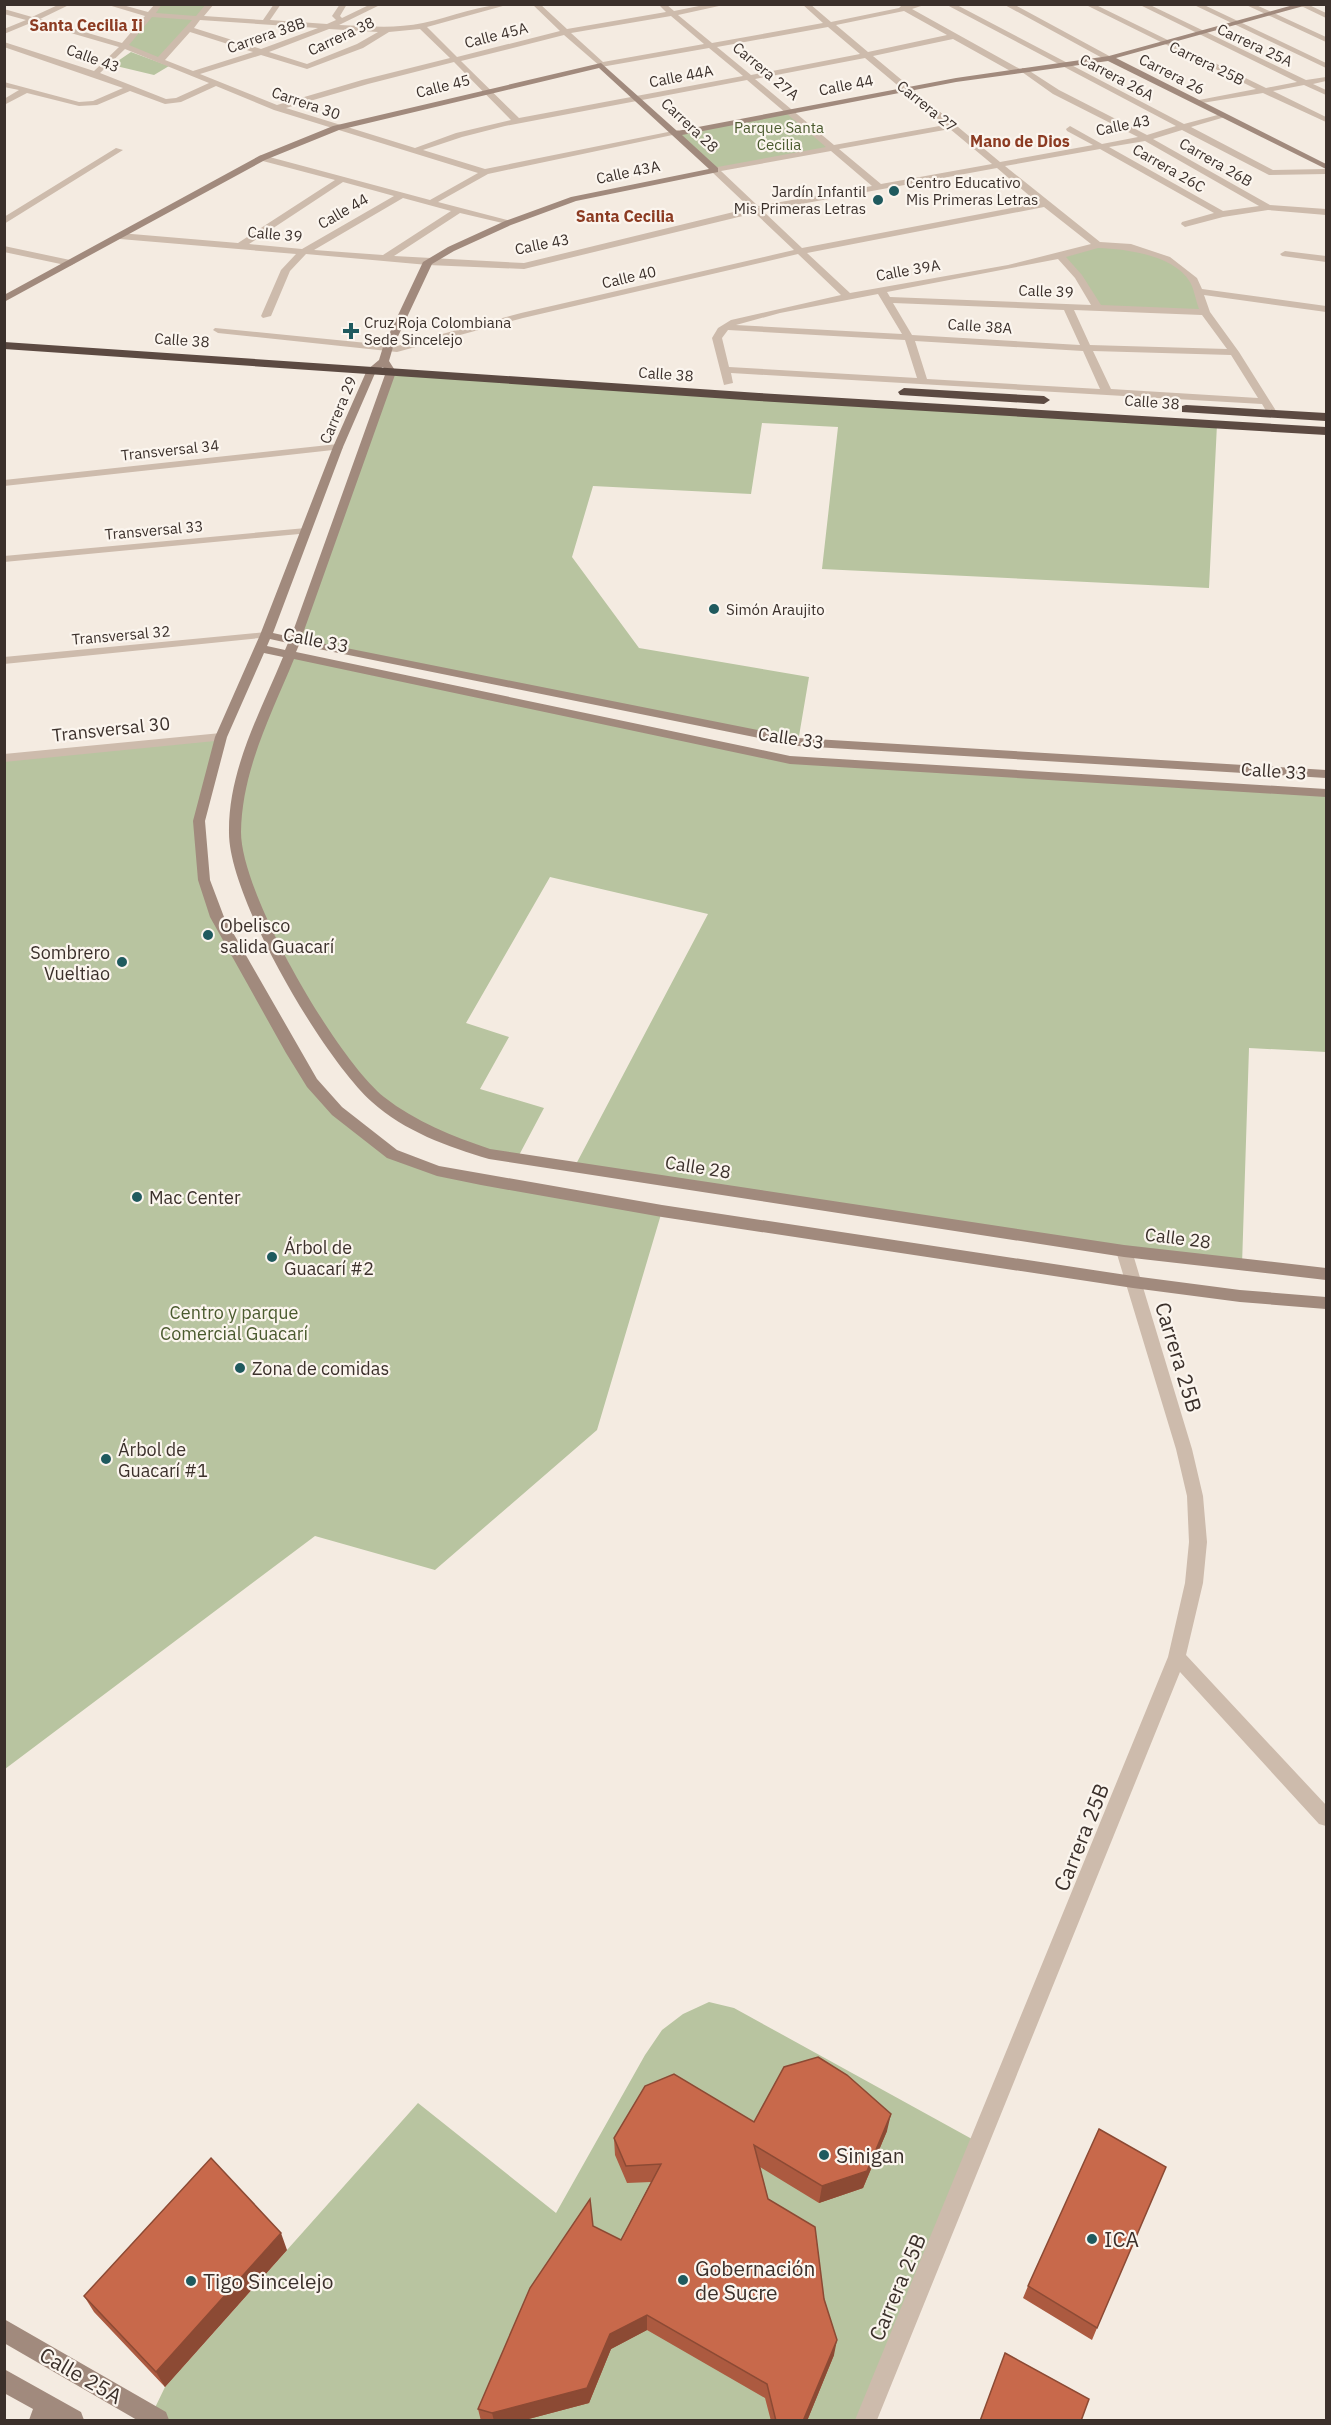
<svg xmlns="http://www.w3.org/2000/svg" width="1331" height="2425" font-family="'IBM Plex Sans',sans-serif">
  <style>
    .green { fill: #b8c4a0 }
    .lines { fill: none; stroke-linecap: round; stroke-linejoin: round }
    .street { fill: #cdbbac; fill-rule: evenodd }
    .secondary { fill: #a18a7d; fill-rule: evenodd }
    .highway { fill: #5c4a42; fill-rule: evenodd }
    .wall { fill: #ac5a40 }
    .shaded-wall { fill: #8c4a34 }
    .building { fill: #c8694b; stroke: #8c4a34; stroke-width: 1.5 }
    .poi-dot { fill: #1f5a5e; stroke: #fbf5ee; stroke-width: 2 }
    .labels { text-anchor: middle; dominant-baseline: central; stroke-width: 4.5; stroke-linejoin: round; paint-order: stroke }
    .far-street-label { font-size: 15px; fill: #3b302b; stroke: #fbf5ee }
    .far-park-label { font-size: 15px; fill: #4a5a2e; stroke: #fbf5ee }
    .far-poi-label { font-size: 15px; fill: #3b302b; stroke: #fbf5ee; text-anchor: start }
    .far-neighbourhood-label { font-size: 16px; font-weight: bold; fill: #8c3b22; stroke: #fbf5ee }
    .street-label { font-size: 18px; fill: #3b302b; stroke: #fbf5ee }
    .poi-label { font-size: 18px; fill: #3b302b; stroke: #fbf5ee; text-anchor: start }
    .park-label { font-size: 18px; fill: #4a5a2e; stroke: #fbf5ee }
    .near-street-label { font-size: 21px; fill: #3b302b; stroke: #fbf5ee }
    .near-poi-label { font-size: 21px; fill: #3b302b; stroke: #fbf5ee; text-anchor: start }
  </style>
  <rect width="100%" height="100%" fill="#f4ebe1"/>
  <path class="green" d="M 159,5 L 211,5 L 160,60 L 124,46 Z
    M 131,52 L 169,66 L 154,75 L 112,65 Z
    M 790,111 L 832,148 L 715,170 L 678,133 Z
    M 1098,245 C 1124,245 1180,258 1194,280 C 1200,289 1202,303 1205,312 L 1098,308 L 1061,257 Z
    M 391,372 L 1217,424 L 1209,588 L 822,569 L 838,427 L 762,423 L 751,494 L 593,486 L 572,557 L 639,648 L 809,677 L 798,742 L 296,640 Z
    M 290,653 L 790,760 L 1326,793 L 1326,1052 L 1249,1048 L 1242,1265 L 574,1168 L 708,914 L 550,877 L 466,1023 L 509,1037 L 480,1089 L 544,1108 L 517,1159 L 450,1143 L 391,1111 L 319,1024 L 243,873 L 238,799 Z
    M 221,737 L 199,821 L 204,880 L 291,1050 L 362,1133 L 437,1171 L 662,1211 L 597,1430 L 435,1570 L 315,1536 L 5,1769 L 5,758 Z
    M 709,2002 L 734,2008 L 981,2144 L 866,2420 L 158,2420 L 151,2416 L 165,2387 L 418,2103 L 556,2213 L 645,2055 L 662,2030 L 683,2014 Z"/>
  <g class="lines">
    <path class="street" d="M 60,4 L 71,4 L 40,19 L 122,43 L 145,16 L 105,4 L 119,4 L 148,12 L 155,4 L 162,4 L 156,13 L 196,16 L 206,4 L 214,4 L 204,16 L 263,20 L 274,4 L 281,4 L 270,20 L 327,24 L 336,20 L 332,16 L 340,4 L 347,4 L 340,16 L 342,18 L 371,4 L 382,4 L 339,25 C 367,26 395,29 423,23 C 452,17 481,4 510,4 L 427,27 L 457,57 L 560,31 L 532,4 L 540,4 L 567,29 L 666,12 L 658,4 L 666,4 L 674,11 L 709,4 L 728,4 L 678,15 L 712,43 L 823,23 L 802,4 L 810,4 L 831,22 L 899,8 L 902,5 L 927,4 L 912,9 L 1020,69 L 1020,73 L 1014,73 L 953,39 L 873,56 L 1000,162 L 1093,145 L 1067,131 L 1066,129 L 1070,126 L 1102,144 L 1138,137 L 1053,94 L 1022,72 L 1022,68 L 1025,68 L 1059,90 L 1147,135 L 1176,126 L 945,4 L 955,4 L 1184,124 L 1225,113 L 1225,117 L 1191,127 L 1273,170 L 1326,169 L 1326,174 L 1269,175 L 1182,130 L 1153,139 L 1270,205 L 1326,209 L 1326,215 L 1268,210 L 1223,217 L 1185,227 L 1181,224 L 1182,222 L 1214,213 L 1100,149 L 1005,166 L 1100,242 L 1131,244 L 1170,257 L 1197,278 L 1202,289 L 1326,306 L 1326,312 L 1204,295 L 1210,312 L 1239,352 L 1278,414 L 1273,417 L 1269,416 L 1262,404 L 731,373 L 733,383 L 724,385 L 712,338 L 718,328 L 731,320 L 841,295 L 798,254 L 523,318 L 397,352 L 218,333 L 213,330 L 215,328 L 397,346 L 521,313 L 794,250 L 755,213 L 524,269 L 428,265 L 306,254 L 290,271 L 271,316 L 263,318 L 261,316 L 281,270 L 296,254 L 120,239 L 115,236 L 120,233 L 238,243 L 335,180 L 259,160 L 259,156 L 262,155 L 430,200 L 478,173 L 274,110 L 216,86 L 181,102 L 165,104 L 130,91 L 97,105 L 79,106 L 27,93 L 4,105 L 4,99 L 19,90 L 4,87 L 4,82 L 79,102 L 93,101 L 123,88 L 4,47 L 4,42 L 94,71 L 119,47 L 33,22 L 4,34 L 4,29 L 26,20 L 4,14 L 4,9 L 32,17 ZM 904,11 L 947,35 L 868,52 L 836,25 ZM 671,16 L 704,44 L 603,62 L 571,33 ZM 152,17 L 192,20 L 158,57 L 129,45 ZM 200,20 L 318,28 L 261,49 L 194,28 ZM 828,27 L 860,54 L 751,75 L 717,47 ZM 329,29 L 378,32 L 357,44 L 307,64 L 269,52 ZM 420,29 L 450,58 L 362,80 L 277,105 L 200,74 L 261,55 L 307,69 L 363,48 L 389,32 ZM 190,32 L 253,52 L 193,71 L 165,60 ZM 564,35 L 601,67 L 709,48 L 743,76 L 519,118 L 461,61 ZM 125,49 L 209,83 L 176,98 L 166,99 L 100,73 ZM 865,58 L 945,125 L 834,145 L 755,79 ZM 454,62 L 511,120 L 456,133 L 415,148 L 286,108 L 368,84 ZM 747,80 L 826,147 L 712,168 L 712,172 L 750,208 L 524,263 L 394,256 L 460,213 L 511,225 L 511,221 L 438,202 L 488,174 L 682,133 L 678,130 L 485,169 L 423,150 L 462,137 L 505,126 ZM 950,129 L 992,164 L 881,184 L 839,149 ZM 1145,141 L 1259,206 L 1223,211 L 1109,147 ZM 831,151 L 872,186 L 758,206 L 721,171 ZM 997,168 L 1038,203 L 802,248 L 763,211 ZM 343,182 L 394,196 L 302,249 L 249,244 ZM 403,198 L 451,211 L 383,255 L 314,250 ZM 1044,207 L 1091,244 L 1008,265 L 850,293 L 807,253 ZM 1098,248 C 1126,249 1174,255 1190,282 C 1194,289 1196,301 1199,309 L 1101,305 L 1082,275 L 1066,257 ZM 1058,259 L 1075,278 L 1091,305 L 890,297 L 887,292 ZM 878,294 L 902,334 L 736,325 L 780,313 ZM 893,303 L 1064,310 L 1080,345 L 912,335 ZM 1074,310 L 1202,315 L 1227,349 L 1090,345 ZM 728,330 L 905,340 L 917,378 L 729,367 L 722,338 ZM 915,341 L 1083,351 L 1100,389 L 927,379 ZM 1093,351 L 1231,355 L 1258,398 L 1111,389 Z
      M 1003,4 L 1013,4 L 1113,58 L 1106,60 Z
      M 1084,4 L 1094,4 L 1266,88 L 1297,82 L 1138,4 L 1148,4 L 1306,80 L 1326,77 L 1326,81 L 1313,84 L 1326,90 L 1326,95 L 1304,85 L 1273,91 L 1326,117 L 1326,122 L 1263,93 L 1196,104 L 1195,102 L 1199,100 L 1256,89 Z
      M 1192,4 L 1202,4 L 1326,63 L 1326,68 Z
      M 1244,4 L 1254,4 L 1326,37 L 1326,42 Z
      M 1297,4 L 1307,4 L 1326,13 L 1326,18 Z
      M 116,148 L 123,150 L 4,224 L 4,217 Z
      M 4,246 L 70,260 L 75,263 L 70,266 L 4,252 Z
      M 1285,251 L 1326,256 L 1326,262 L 1282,256 L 1280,254 Z
      M 338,444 L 343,447 L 342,449 L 4,486 L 4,480 Z
      M 306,528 L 310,529 L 310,533 L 4,562 L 4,556 Z
      M 266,632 L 272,635 L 270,637 L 4,664 L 4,657 Z
      M 221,733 L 225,734 L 225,740 L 4,762 L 4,754 Z
      M 1124,1245 L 1129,1247 L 1132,1251 L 1192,1449 L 1203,1496 L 1207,1542 L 1203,1583 L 1186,1655 L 1326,1805 L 1326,1826 L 1319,1824 L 1180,1672 L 877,2420 L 855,2420 L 1168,1657 L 1185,1583 L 1189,1542 L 1187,1496 L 1176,1449 L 1116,1251 L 1119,1247 Z"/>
    <path class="secondary" d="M 1297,4 L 1311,4 L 1116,58 L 1326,164 L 1326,169 L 1108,61 L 956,82 L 682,135 L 718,168 L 718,172 L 576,201 L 511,225 L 454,251 L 432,264 L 393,347 L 389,361 L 396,372 L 301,639 L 798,738 L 1326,770 L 1326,778 L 798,746 L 299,645 L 296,652 L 790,756 L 1326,789 L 1326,797 L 790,764 L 294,659 C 271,715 242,770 241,832 C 241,894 336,1058 384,1097 C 416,1122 452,1136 490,1149 L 1124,1245 L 1326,1268 L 1326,1280 L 1124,1257 L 489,1159 C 448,1147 404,1131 372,1102 C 323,1058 229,898 229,833 C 228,770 260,713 283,657 L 264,653 L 227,737 L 205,821 L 210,880 L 224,917 L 317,1079 L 342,1107 L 397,1150 L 439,1166 L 662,1205 L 1133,1276 L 1240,1290 L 1326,1297 L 1326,1309 L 1240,1302 L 1133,1288 L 662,1217 L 481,1185 L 437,1176 L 387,1158 L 332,1115 L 307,1087 L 286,1053 L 210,917 L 198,880 L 193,821 L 215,737 L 260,635 L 333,447 L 367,370 L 379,360 L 383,347 L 423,262 L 448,247 L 505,221 L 571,197 L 709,169 L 599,68 L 339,130 L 265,160 L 4,302 L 4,295 L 259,156 L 333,126 L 601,63 L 677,131 L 956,78 L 1109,56 ZM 383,367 L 386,372 L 291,637 L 273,633 L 343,447 L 376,371 ZM 270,639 L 288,643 L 285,650 L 267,646 Z
      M 4,2319 L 166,2412 L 169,2420 L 137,2420 L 4,2343 Z
      M 4,2369 L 81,2412 L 84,2420 L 29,2420 L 33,2409 L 4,2393 Z"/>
    <path class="highway" d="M 4,342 L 759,393 L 1326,427 L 1326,435 L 759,401 L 4,349 Z
      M 904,388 L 1044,396 L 1050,400 L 1044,404 L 900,395 L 898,392 Z
      M 1186,405 L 1326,413 L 1326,421 L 1182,412 L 1182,406 Z"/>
  </g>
  <path class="wall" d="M 754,2122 L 887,2131 L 863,2188 L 819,2203 L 760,2167 L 768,2199 L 824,2299 L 834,2355 L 807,2421 L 771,2421 L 765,2398 L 647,2330 L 611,2349 L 589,2403 L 521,2421 L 481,2421 L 478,2409 L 593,2226 L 621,2240 L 651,2182 L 627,2183 L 615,2155 L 614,2138 Z
    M 287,2250 L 165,2387 L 94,2312 L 84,2296 Z
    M 1028,2286 L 1097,2328 L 1092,2340 L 1023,2298 Z"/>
  <path class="shaded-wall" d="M 891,2114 L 887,2131 L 863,2188 L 819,2203 L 822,2186 Z
    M 281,2233 L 287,2250 L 165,2387 L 156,2372 Z
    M 647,2315 L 647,2330 L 611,2349 L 589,2403 L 521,2421 L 494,2421 L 492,2413 L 610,2334 Z
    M 837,2340 L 834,2355 L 807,2421 L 803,2421 Z"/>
  <path class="building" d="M 818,2057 L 847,2075 L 891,2114 L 867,2171 L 822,2186 L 754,2145 L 768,2199 L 815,2227 L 824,2299 L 837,2340 L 803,2421 L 776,2421 L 767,2384 L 647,2315 L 610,2334 L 587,2388 L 492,2413 L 478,2409 L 530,2288 L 590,2199 L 593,2226 L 621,2240 L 661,2164 L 626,2166 L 614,2138 L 645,2086 L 674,2074 L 754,2122 L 784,2067 Z
    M 1099,2129 L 1166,2167 L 1097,2328 L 1028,2286 Z
    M 211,2158 L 281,2233 L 156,2372 L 84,2296 Z
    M 1005,2353 L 1089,2399 L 1081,2421 L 980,2421 Z"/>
  <g class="poi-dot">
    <circle cx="894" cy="191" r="6"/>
    <circle cx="878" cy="200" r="6"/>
    <path d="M348 322h6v6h6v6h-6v6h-6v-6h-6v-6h6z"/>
    <circle cx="714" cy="609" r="6"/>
    <circle cx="208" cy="935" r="6"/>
    <circle cx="122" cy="962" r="6"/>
    <circle cx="137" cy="1197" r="6"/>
    <circle cx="272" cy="1257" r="6"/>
    <circle cx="240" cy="1368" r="6"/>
    <circle cx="106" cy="1459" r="6"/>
    <circle cx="824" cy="2155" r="6"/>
    <circle cx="1092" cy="2239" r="6"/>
    <circle cx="683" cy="2280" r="6"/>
    <circle cx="191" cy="2281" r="6"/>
  </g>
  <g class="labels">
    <g class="far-street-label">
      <text transform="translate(266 35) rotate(-19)">Carrera 38B</text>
      <text transform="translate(496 35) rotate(-14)">Calle 45A</text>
      <text transform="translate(341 36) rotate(-25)">Carrera 38</text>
      <text transform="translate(1255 45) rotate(25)">Carrera 25A</text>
      <text transform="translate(93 58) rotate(20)">Calle 43</text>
      <text transform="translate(1207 63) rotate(26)">Carrera 25B</text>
      <text transform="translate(766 71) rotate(40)">Carrera 27A</text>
      <text transform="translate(1172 74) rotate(27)">Carrera 26</text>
      <text transform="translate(681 76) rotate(-11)">Calle 44A</text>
      <text transform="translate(1117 77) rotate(28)">Carrera 26A</text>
      <text transform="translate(846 85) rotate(-11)">Calle 44</text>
      <text transform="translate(443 86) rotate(-14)">Calle 45</text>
      <text transform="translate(306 103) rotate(19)">Carrera 30</text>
      <text transform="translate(927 106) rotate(39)">Carrera 27</text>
      <text transform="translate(690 125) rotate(43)">Carrera 28</text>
      <text transform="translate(1123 125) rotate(-11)">Calle 43</text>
      <text transform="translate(1216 162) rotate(30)">Carrera 26B</text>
      <text transform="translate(1169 168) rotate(30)">Carrera 26C</text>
      <text transform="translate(628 172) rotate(-12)">Calle 43A</text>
      <text transform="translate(343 211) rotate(-30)">Calle 44</text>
      <text transform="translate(275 234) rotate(5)">Calle 39</text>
      <text transform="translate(542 244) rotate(-11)">Calle 43</text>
      <text transform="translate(908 270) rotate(-10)">Calle 39A</text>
      <text transform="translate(629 277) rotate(-13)">Calle 40</text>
      <text transform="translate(1046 291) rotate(2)">Calle 39</text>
      <text transform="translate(980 326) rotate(4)">Calle 38A</text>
      <text transform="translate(182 340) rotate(4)">Calle 38</text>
      <text transform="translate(666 374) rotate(4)">Calle 38</text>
      <text transform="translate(1152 402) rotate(4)">Calle 38</text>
      <text transform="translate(338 410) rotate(-67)">Carrera 29</text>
      <text transform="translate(170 450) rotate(-6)">Transversal 34</text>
      <text transform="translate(154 530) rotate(-5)">Transversal 33</text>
      <text transform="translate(121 635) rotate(-5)">Transversal 32</text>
    </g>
    <g class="far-park-label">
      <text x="779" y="127">Parque Santa<tspan x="779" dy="17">Cecilia</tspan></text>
    </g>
    <g class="far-poi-label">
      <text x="906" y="182">Centro Educativo<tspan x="906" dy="17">Mis Primeras Letras</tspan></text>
      <text x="866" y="191" text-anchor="end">Jardín Infantil<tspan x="866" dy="17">Mis Primeras Letras</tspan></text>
      <text x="364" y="322">Cruz Roja Colombiana<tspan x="364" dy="17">Sede Sincelejo</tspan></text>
      <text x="726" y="609">Simón Araujito</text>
    </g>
    <g class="far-neighbourhood-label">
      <text x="86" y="25">Santa Cecilia Ii</text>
      <text x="1020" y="141">Mano de Dios</text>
      <text x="625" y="216">Santa Cecilia</text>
    </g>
    <g class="street-label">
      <text transform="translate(316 640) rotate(11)">Calle 33</text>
      <text transform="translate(111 729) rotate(-6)">Transversal 30</text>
      <text transform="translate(791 738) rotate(8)">Calle 33</text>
      <text transform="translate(1274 771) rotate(4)">Calle 33</text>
      <text transform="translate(698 1167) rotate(9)">Calle 28</text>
      <text transform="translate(1178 1238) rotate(7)">Calle 28</text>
    </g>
    <g class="poi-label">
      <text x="220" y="925">Obelisco<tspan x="220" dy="21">salida Guacarí</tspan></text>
      <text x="110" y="952" text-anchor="end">Sombrero<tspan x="110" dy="21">Vueltiao</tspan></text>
      <text x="149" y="1197">Mac Center</text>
      <text x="284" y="1247">Árbol de<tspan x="284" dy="21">Guacarí #2</tspan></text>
      <text x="252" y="1368">Zona de comidas</text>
      <text x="118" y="1449">Árbol de<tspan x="118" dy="21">Guacarí #1</tspan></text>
    </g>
    <g class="park-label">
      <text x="234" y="1312">Centro y parque<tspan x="234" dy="21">Comercial Guacarí</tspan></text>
    </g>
    <g class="near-street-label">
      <text transform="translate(1179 1357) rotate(73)">Carrera 25B</text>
      <text transform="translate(1081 1837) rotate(-68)">Carrera 25B</text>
      <text transform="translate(897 2287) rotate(-67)">Carrera 25B</text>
      <text transform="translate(81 2375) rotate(30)">Calle 25A</text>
    </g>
    <g class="near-poi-label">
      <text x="836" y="2155">Sinigan</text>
      <text x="1104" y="2239">ICA</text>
      <text x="695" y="2268">Gobernación<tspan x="695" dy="24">de Sucre</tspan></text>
      <text x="203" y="2281">Tigo Sincelejo</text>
    </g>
  </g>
  <rect width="1331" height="2425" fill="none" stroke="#3b302b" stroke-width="12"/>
</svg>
